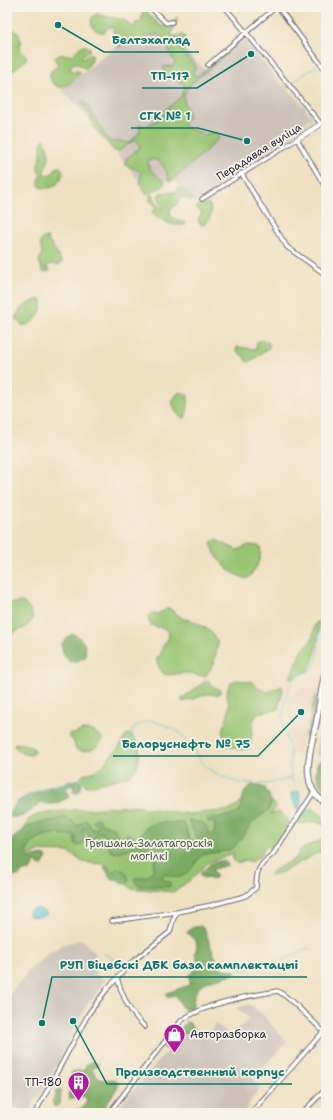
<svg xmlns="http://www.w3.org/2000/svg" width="333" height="1120" font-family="'Shantell Sans',sans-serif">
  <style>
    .built { fill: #ead2b8 }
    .industrial { fill: #ccc2b9 }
    .green { fill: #98c471; stroke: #5d7356 }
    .forest { fill: #7aaa63; stroke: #4e664f }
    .water { fill: #55c2ca; stroke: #3c7282 }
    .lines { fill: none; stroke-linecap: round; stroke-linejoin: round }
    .stream { stroke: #55c2ca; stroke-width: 1 }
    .minor-casing { stroke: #6a646a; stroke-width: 5.5 }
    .tertiary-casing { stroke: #6a646a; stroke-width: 6 }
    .secondary-casing { stroke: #6a646a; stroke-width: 7 }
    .minor { stroke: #fff; stroke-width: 3.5 }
    .tertiary { stroke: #fff; stroke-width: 4.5 }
    .secondary { stroke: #fff; stroke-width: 5 }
    .labels { text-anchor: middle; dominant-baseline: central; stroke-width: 3.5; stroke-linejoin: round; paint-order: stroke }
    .street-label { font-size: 11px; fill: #22223b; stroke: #f7f3e8 }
    .park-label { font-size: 11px; fill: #4b5b4e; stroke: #f7f3e8 }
    .poi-label { font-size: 11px; fill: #22223b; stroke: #f7f3e8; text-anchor: start }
    .leader { fill: none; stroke: #0f766e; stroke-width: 1.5 }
    .callout-dot { fill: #0f766e; stroke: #f7f3e8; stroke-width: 1.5 }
    .callout-label { font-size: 12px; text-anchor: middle; font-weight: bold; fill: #0f766e; stroke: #f7f3e8; stroke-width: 3.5; stroke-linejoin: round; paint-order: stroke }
  </style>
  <rect width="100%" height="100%" fill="#f7f3e8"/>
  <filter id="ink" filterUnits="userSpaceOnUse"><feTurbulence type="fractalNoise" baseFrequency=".025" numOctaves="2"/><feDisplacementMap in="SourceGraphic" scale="8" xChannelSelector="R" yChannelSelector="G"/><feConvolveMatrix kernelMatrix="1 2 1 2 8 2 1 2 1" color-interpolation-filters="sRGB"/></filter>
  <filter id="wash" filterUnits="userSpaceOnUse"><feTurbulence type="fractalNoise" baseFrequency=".012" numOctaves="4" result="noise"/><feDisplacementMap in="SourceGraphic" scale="16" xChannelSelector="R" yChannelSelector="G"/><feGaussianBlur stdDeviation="0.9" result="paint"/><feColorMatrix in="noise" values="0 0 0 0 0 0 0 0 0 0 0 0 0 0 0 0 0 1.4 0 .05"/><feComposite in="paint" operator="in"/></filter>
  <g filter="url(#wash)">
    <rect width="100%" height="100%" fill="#efe0c1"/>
    <path class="built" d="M 308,686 L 309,689 L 320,688 L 310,736 L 302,743 L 301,754 L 291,753 L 289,735 L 290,716 L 286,715 L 289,697 L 293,697 L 295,691 Z"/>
    <path class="industrial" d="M 153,16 L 204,70 L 244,38 L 279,82 L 279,83 L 285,87 L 311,117 L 274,147 L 228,176 L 194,200 L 171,177 L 151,196 L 115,151 L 98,128 L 62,90 Z
      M 326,698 L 326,752 L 318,757 L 315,754 Z
      M 82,939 L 96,954 L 91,960 L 96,964 L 94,968 L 97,970 L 95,974 L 105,980 L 94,997 L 89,1001 L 67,1044 L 67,1046 L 40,1096 L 36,1098 L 30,1110 L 28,1112 L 25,1113 L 11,1105 L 7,1105 L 7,999 L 12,991 L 30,969 L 44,957 L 62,945 Z
      M 249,1004 L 260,1012 L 287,1042 L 254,1078 L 255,1083 L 261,1088 L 252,1098 L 248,1108 L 244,1113 L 114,1113 L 187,1028 L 191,1029 L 202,1037 L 216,1024 L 229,1034 L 232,1034 L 249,1019 L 237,1008 Z"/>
    <path class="green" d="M 141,7 L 145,7 L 150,17 L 161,27 L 170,24 L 177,17 L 177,22 L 171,34 L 174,36 L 184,35 L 185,39 L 182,51 L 195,65 L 196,67 L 193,71 L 193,75 L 195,76 L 199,75 L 225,53 L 227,53 C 218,66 180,84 184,101 C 185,107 188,111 189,116 L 183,124 C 187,132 198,129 204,135 L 211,132 L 217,134 L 219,138 L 184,171 L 179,173 L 172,181 L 169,181 C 167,170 161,157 148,160 C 147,174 159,173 165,184 L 162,187 L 146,194 L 140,182 L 141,173 L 138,170 L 126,165 L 125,163 L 126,159 L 140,147 L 139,143 L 136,140 C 127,142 125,151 114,151 L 92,125 L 91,116 L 81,103 L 83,101 L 87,104 L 105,135 L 112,142 L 120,141 L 129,143 L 139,133 L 140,130 L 139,125 L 146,126 L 151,124 L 164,115 L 165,110 L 180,98 L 185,86 C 180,78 166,82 163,67 C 167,66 170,67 173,66 L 175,62 C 169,54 168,41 160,35 L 148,35 L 145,38 L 147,44 L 138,47 L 134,42 L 119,46 C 112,41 114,34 113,27 L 106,28 L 105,32 C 93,34 86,20 96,14 L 127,21 L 131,27 L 135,27 L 135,23 L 140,22 C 143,17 143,12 141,7 Z
      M 7,29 L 13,29 L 19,34 L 21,41 L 19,46 L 20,49 L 27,56 L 26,60 L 7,75 Z
      M 85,46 L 90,48 L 89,51 L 81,56 L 82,58 L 85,58 L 89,54 L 92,54 L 92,61 L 85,69 L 80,65 L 74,63 L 70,67 L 72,71 L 78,71 L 81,73 C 75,77 70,85 63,87 C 55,89 46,77 52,70 C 54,68 56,68 58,67 L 55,58 C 63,52 64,56 72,55 L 80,47 Z
      M 44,139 L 45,141 C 47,146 49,152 49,158 C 48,164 43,168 44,174 L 47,175 L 53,173 L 56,168 L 60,167 L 63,171 C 62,183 52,191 40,187 C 38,182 39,179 41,175 L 38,169 L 38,164 L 41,157 L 41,144 Z
      M 181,188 L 184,190 L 193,199 L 193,200 L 190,200 L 184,197 L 181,197 L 177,204 L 170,210 L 170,214 C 174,221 180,220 186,223 L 185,225 C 174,227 161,221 153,214 L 153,211 L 156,208 L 154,204 L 150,201 L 150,195 L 153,195 L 160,208 L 162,209 L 162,206 L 158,195 L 160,193 L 175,192 L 177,189 Z
      M 206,204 L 209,204 C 213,212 211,221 203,225 L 200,224 C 196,219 200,217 202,212 L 197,209 L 197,207 L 199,205 Z
      M 43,238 L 47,238 L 62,262 L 59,265 L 51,264 L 47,266 L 46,269 L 49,269 L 50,271 L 43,272 L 39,261 L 42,254 L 40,242 Z
      M 39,299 L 42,301 C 43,313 33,326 22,325 L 15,319 C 19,307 28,303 39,299 Z
      M 258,341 L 264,341 L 269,343 L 269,348 L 249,362 L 246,361 L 244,357 L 236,350 L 237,347 L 254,349 L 257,348 L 256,344 Z
      M 181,392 L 188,396 L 188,406 L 185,418 C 176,417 175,409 172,402 L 177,394 Z
      M 216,540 L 237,550 L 249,545 L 260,546 C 263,556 255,573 247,579 C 230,574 215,560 211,542 Z
      M 23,602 L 31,611 L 33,619 L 26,627 L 14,632 L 10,638 L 7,639 L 7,604 Z
      M 169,608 L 183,619 L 191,620 L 209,630 L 218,642 L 214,663 L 206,676 C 199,676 196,675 190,673 C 181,672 173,676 164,674 C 160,669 156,664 157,658 L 160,656 L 163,646 L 169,637 L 168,630 L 151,625 L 148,619 L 149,615 L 152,613 L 157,614 Z
      M 317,622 L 319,622 C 318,634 316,663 307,671 C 303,674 297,676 293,678 L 290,678 L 301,652 L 311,641 L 313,635 L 315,624 Z
      M 208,680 L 214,687 L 220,690 L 220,693 L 218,695 L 208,694 L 183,702 L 181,699 L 202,684 L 205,681 Z
      M 236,680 L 252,682 L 259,689 L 268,692 L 282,686 L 283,690 L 278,709 C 272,712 268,710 263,712 C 251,715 253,726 252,735 C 251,739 250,744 249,748 C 241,752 233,748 225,743 C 219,724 228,724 229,707 C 230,700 225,699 228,689 C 229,684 232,682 236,680 Z
      M 315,695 L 317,698 L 310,734 L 309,736 L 305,736 L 305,733 L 307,733 Z
      M 82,730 C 91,730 96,731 102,738 C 101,748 85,754 76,749 L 73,740 L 69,737 L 69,734 L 75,734 Z
      M 127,734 C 143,737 142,765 132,774 C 127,777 92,786 86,786 L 81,778 L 83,775 L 93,772 L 102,767 L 109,757 L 118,749 Z
      M 15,743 L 28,745 L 34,749 L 34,753 L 31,755 L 21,753 L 14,746 Z
      M 249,790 L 269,799 L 277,806 L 270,814 L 279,812 L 287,819 L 289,823 L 282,838 L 274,848 L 270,849 L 269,846 L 265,846 L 261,855 L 252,862 L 246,860 L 238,863 L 235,862 L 233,859 L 233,853 L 207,863 L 193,878 L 173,892 L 130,888 L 122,879 L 113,877 L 104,864 L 83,862 L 68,852 L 40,851 L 30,856 L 24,853 L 20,836 L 29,819 L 40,814 L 74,810 L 132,806 L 190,814 L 231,810 L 239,804 Z
      M 313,808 L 326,819 L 326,825 L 315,822 L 299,824 L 298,823 C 300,814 304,810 313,808 Z
      M 326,838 L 326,850 L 315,854 L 280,873 L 271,876 L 270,874 L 272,872 L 297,857 L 299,851 L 302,849 Z"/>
    <path class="forest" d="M 74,634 C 85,641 86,644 85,657 L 77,661 L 70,662 L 65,657 L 61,645 L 67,637 Z
      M 326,758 L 326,791 L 321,787 L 316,773 L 317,764 L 321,759 Z
      M 75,780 L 80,780 L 82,785 L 80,790 L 77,793 L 73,792 L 74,786 L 70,786 L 67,787 L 66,792 L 70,794 L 69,797 C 61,802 50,807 41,802 C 34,809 19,822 9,816 C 11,794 59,785 75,780 Z
      M 252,785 L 259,786 L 265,788 L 269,795 L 271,803 L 269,810 L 253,822 L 236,845 L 229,850 L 202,855 C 193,864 188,880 174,877 C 169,876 167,873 162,876 L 163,879 L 169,882 L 171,885 L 169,887 L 140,886 L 136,883 L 134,878 C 146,878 154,875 154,863 C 154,859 155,859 153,856 C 149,851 145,854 141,846 C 132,845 123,854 112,852 L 108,846 L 105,835 L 102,833 L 97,835 L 93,840 L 90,839 L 86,828 L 83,829 L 84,841 L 82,845 L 78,846 L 75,844 L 75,836 C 69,836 62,834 56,834 C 43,834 30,841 26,854 L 29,858 L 43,855 L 47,857 L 42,866 L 38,865 L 37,862 L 34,863 L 31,870 L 23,871 L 19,876 L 9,876 L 7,877 L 7,843 L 26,828 L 33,824 L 65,818 L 74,822 L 76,826 C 80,825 82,822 86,820 L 92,829 L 95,829 L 98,827 L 93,821 L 95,818 L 98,818 L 101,823 L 113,827 L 118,836 L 123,837 L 127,833 L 131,835 L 136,839 L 140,838 C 146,818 167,823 183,823 C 188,829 187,836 191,842 L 196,842 L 198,840 L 195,837 L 195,834 L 188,821 L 191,820 L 193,822 C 203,821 206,824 209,833 L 212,834 L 214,832 L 215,826 L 214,823 L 208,822 L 208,819 L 233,815 L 240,810 C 243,800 241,792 252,785 Z
      M 220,861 L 225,861 L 228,865 L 213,869 L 213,871 L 216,875 L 214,879 L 211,880 L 209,877 L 203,878 L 201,876 L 201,873 L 210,864 Z
      M 106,865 L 114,872 L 117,868 C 124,870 127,873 129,880 L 127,884 L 117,880 L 112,880 L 104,867 Z
      M 201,926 L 205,930 L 213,953 L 222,969 L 232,970 L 235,972 L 234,974 C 220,979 202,978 195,994 C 193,999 194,1005 191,1010 C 176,1008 183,1004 175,996 L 168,997 L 166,995 L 167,993 L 189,985 L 190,982 L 189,975 L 197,968 L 198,963 L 195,954 L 197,946 L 196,941 L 187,933 C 190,927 195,927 201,926 Z
      M 186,1022 L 190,1023 L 191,1027 L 195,1029 L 194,1033 L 182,1033 L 169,1047 L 164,1049 L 164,1047 Z
      M 90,1062 L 95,1062 L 98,1064 L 97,1066 L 93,1067 L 92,1069 L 99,1079 L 103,1080 L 114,1079 L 119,1082 C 119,1088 105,1104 102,1113 L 72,1113 L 77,1109 L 83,1108 L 87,1101 L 85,1097 L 80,1096 L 72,1099 L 69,1099 L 68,1095 L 69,1091 L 79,1089 L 81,1086 L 80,1082 L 71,1079 L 72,1072 L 84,1070 L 87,1064 Z
      M 56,1090 L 60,1090 L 61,1092 L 60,1104 L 54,1107 L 52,1101 L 56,1096 L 55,1092 Z"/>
    <path class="water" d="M 297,791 L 299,792 L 301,800 L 299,809 L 296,808 L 291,795 L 291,793 Z
      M 32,909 L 39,909 L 46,912 L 46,915 L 38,917 L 30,916 L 28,914 L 29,911 Z"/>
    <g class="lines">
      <path class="stream" d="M 324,62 L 326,60
        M 280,81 L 291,92
        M 292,83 L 318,65
        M 293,94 L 298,101
        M 301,103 L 306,110
        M 263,157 L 278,148 L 311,121 L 312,117 L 309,113
        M 196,201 L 220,183 L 258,160
        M 294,784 C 288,774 291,762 290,751 C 288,740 283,729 283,718 C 283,709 288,686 293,680 C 301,670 312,677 317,658 C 320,643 316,630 326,617
        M 303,817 L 313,816 L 326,823
        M 7,818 L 24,800 L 37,791 L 56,787 L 111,772 L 122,766 L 129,758 L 132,752 L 134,740 L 132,734 L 133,729 L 138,725 L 150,720 L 164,725 L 179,732 L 206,767 L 219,775 L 236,782 L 243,783 L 267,784 L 291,778
        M 104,953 L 124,966
        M 282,960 L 310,948
        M 241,970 L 278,961
        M 221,973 L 237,971
        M 184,1010 L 185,1014
        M 186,1021 L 186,1025"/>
    </g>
  </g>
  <g filter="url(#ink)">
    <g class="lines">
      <defs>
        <path id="minor" d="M 150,7 L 166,23 L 172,22
          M 225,7 L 321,124
          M 278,7 L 326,71
          M 208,65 L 276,7
          M 241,173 L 287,247 L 325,274 L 326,274
          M 202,199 L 297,139 L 326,188
          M 112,921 L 177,912 L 212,905 L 245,896 L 256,888 C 256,871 259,865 273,854 L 314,792
          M 117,978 C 123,998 130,1013 145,1027
          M 7,1112 L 14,1113
          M 35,1113 L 89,1013 L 107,989 L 132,962 L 170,932 L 173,920 L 177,912
          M 109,1113 L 181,1021 C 205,1003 248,996 277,991 C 286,993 317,1026 326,1034
          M 251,1113 L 323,1032
          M 302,1113 L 326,1089"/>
        <path id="tertiary" d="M 297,139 L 326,121"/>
        <path id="secondary" d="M 326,670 C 321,686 320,703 317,719 C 312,745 296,786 326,803"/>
      </defs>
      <use href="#minor" class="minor-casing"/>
      <use href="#tertiary" class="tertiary-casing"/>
      <use href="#secondary" class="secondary-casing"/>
      <use href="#minor" class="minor"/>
      <use href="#tertiary" class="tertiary"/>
      <use href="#secondary" class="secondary"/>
    </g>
  </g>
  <defs>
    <symbol id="shop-pin" viewBox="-11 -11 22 30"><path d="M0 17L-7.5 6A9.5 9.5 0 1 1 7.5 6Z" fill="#b5179e" stroke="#f7f3e8"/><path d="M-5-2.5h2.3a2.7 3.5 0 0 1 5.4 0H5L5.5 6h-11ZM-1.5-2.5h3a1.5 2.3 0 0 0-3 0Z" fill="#fff"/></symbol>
    <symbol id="building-pin" viewBox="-11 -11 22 30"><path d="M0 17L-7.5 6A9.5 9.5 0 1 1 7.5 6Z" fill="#b5179e" stroke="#f7f3e8"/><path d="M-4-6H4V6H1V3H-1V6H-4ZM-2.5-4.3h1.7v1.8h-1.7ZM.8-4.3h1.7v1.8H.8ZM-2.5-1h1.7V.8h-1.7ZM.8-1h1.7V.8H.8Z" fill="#fff"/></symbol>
  </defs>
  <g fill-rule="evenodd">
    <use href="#shop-pin" x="162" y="1022" width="25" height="34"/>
    <use href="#building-pin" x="66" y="1070" width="25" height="34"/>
  </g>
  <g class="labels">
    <g class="street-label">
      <text transform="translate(259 152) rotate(-32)">Перадавая вуліца</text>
    </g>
    <g class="park-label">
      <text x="149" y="843">Грышана-Залатагорскія<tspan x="149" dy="13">могілкі</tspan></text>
    </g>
    <g class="poi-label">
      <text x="190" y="1034">Авторазборка</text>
      <text x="62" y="1082" text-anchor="end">ТП-180</text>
    </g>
  </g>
  <path class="leader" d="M58 25L104 52H199M251 54L197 88H142M247 141L198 128H131M301 712L258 756H113M42 1023L52 977H307M73 1021L107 1084H292"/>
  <g class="callout-dot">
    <circle cx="58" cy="25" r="4"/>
    <circle cx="251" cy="54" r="4"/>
    <circle cx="247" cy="141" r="4"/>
    <circle cx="301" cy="712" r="4"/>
    <circle cx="42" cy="1023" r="4"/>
    <circle cx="73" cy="1021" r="4"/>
  </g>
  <g class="callout-label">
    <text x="151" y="44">Белтэхагляд</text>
    <text x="170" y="80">ТП-117</text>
    <text x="165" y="120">СГК № 1</text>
    <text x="186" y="748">Белоруснефть № 75</text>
    <text x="179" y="969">РУП Віцебскі ДБК база камплектацыі</text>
    <text x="200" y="1076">Производственный корпус</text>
  </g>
  <rect width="333" height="1120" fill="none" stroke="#f7f3e8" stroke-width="24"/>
</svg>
